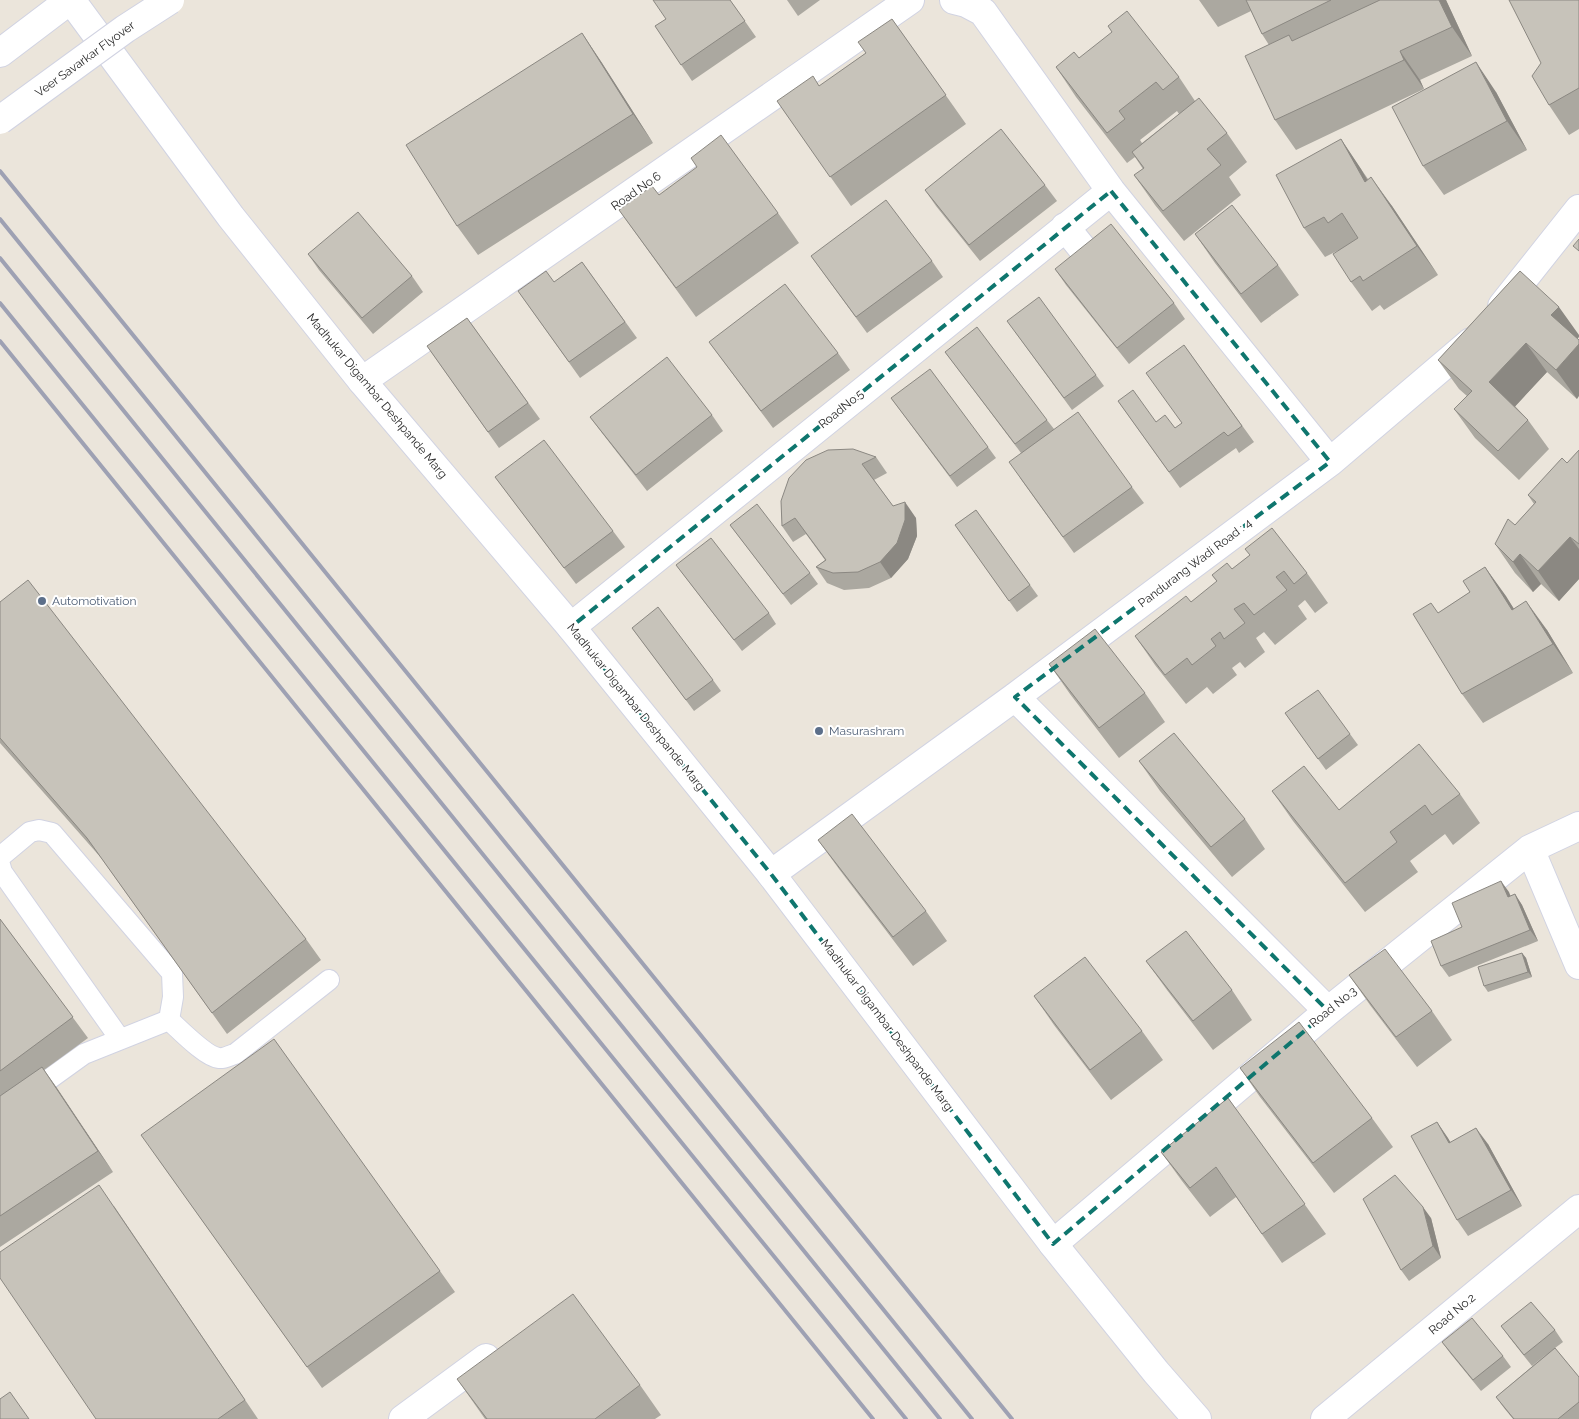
<svg xmlns="http://www.w3.org/2000/svg" width="1579" height="1419" font-family="Raleway,sans-serif">
  <style>
    .lines { fill: none; stroke-linecap: round; stroke-linejoin: round }
    .service-casing { stroke: #d1d3e2; stroke-width: 22 }
    .minor-casing { stroke: #d1d3e2; stroke-width: 30 }
    .tertiary-casing { stroke: #d1d3e2; stroke-width: 30 }
    .secondary-casing { stroke: #d1d3e2; stroke-width: 30 }
    .service { stroke: #fff; stroke-width: 20 }
    .minor { stroke: #fff; stroke-width: 28 }
    .tertiary { stroke: #fff; stroke-width: 28 }
    .secondary { stroke: #fff; stroke-width: 28 }
    .rail { stroke: #9ea1b3; stroke-width: 4 }
    .secondary-bridge-casing { stroke: #d1d3e2; stroke-width: 30; stroke-linecap: butt }
    .secondary-bridge { stroke: #fff; stroke-width: 28 }
    .wall { fill: #aba8a0; fill-rule: evenodd }
    .shaded-wall { fill: #8b8882 }
    .building { fill: #c7c3ba; stroke: #8b8882 }
    .marked { fill: none; stroke: #0f766e; stroke-width: 4; stroke-dasharray: 10 6; stroke-linejoin: round }
    .service-dot { fill: #5c6f8a; stroke: #fff; stroke-width: 2 }
    .labels { text-anchor: middle; dominant-baseline: central; stroke-width: 4; stroke-linejoin: round; paint-order: stroke }
    .street-label { font-size: 12px; fill: #292929; stroke: #fff }
    .service-label { font-size: 12px; fill: #4e5e75; stroke: #fff; text-anchor: start }
  </style>
  <rect width="100%" height="100%" fill="#ebe5db"/>
  <g class="lines">
    <defs>
      <path id="service" d="M 0,857 L 30,832 L 39,830 L 52,833 L 172,973 L 173,997 L 169,1020
        M 0,865 L 2,872 L 120,1039
        M 0,1110 L 16,1103 L 84,1054 L 169,1020 C 179,1029 206,1057 219,1058 C 224,1059 230,1055 235,1054 L 329,980"/>
      <path id="minor" d="M 954,0 L 966,3 L 983,12 L 1111,191 L 1330,462
        M 1065,227 L 1090,258
        M 1502,306 L 1579,209
        M 362,381 L 910,0
        M 571,627 L 1111,191
        M 1015,697 L 1328,1011
        M 1530,849 L 1579,965
        M 771,874 L 1015,697 L 1330,462 L 1471,342
        M 1053,1244 L 1328,1011 L 1530,849 L 1579,826
        M 403,1419 L 486,1358
        M 1325,1419 L 1579,1209"/>
      <path id="tertiary" d="M 71,0 L 231,217 L 362,381 L 571,627 L 771,874 L 1053,1244 L 1156,1372 L 1197,1419"/>
      <path id="secondary" d="M 0,53 L 70,0"/>
    </defs>
    <use href="#service" class="service-casing"/>
    <use href="#minor" class="minor-casing"/>
    <use href="#tertiary" class="tertiary-casing"/>
    <use href="#secondary" class="secondary-casing"/>
    <use href="#service" class="service"/>
    <use href="#minor" class="minor"/>
    <use href="#tertiary" class="tertiary"/>
    <use href="#secondary" class="secondary"/>
    <path class="rail" d="M 0,171 L 1012,1419
      M 0,219 L 972,1419
      M 0,258 L 940,1419
      M 0,303 L 906,1419
      M 0,341 L 873,1419"/>
    <defs>
      <path id="secondary-bridge" d="M 0,120 L 125,29 L 170,0"/>
    </defs>
    <use href="#secondary-bridge" class="secondary-bridge-casing"/>
    <use href="#secondary-bridge" class="secondary-bridge"/>
  </g>
  <path class="wall" d="M 730,0 L 756,37 L 692,81 L 655,26 L 666,19 Z
    M 787,0 L 820,0 L 798,16 Z
    M 1199,0 L 1446,0 L 1472,56 L 1420,80 L 1424,89 L 1296,150 L 1275,120 L 1269,45 L 1262,34 L 1251,11 L 1218,27 Z
    M 1579,0 L 1579,129 L 1569,135 L 1549,105 L 1541,63 Z
    M 892,19 L 966,124 L 851,206 L 777,101 L 820,86 L 866,53 Z
    M 582,33 L 602,63 L 653,143 L 478,255 L 457,226 Z
    M 1079,58 L 1179,77 L 1195,101 L 1227,133 L 1247,162 L 1229,177 L 1241,195 L 1184,241 L 1155,205 L 1134,175 L 1143,169 L 1135,157 L 1127,163 L 1076,97 L 1056,67 ZM 1177,111 L 1179,114 L 1142,143 L 1140,140 Z
    M 1496,92 L 1527,150 L 1444,195 L 1423,166 Z
    M 1341,139 L 1361,169 L 1368,179 L 1392,206 L 1438,275 L 1384,310 L 1380,305 L 1372,311 L 1351,282 L 1339,250 L 1325,257 L 1304,228 Z
    M 1045,185 L 1057,201 L 980,261 L 936,206 L 925,190 Z
    M 619,210 L 778,213 L 799,243 L 696,317 Z
    M 1195,234 L 1278,265 L 1299,295 L 1261,323 L 1215,263 Z
    M 308,254 L 412,276 L 423,292 L 373,334 L 319,270 Z
    M 811,256 L 932,261 L 943,277 L 867,333 Z
    M 582,262 L 637,338 L 580,378 L 518,291 L 554,282 Z
    M 1055,269 L 1174,303 L 1185,319 L 1129,364 L 1066,285 Z
    M 1520,271 L 1579,337 L 1577,338 L 1577,399 L 1547,372 L 1515,406 L 1528,420 L 1549,449 L 1519,480 L 1475,438 L 1454,409 L 1467,396 L 1459,389 L 1438,360 Z
    M 467,318 L 540,419 L 499,448 L 427,346 Z
    M 1015,332 L 1096,375 L 1104,386 L 1072,410 Z
    M 709,342 L 838,353 L 850,370 L 773,428 Z
    M 1184,345 L 1254,442 L 1239,453 L 1236,448 L 1180,488 L 1118,401 L 1156,422 L 1175,428 L 1182,423 Z
    M 945,352 L 1047,420 L 1054,429 L 1132,487 L 1144,503 L 1074,553 L 1020,478 L 1021,453 Z
    M 891,398 L 988,447 L 996,458 L 957,487 Z
    M 712,415 L 723,431 L 647,491 L 602,433 L 590,417 Z
    M 1579,450 L 1579,579 L 1559,601 L 1541,584 L 1533,592 L 1515,573 L 1495,544 L 1515,525 L 1534,504 L 1528,495 L 1567,463 Z
    M 876,457 L 887,473 L 874,480 L 893,506 L 916,518 L 917,536 L 908,559 L 891,578 L 869,588 L 844,590 L 827,583 L 816,567 L 825,560 L 806,534 L 793,542 L 782,526 L 781,501 Z
    M 495,477 L 613,531 L 625,547 L 576,584 Z
    M 976,510 L 1038,596 L 1017,612 L 955,525 Z
    M 730,525 L 810,573 L 818,584 L 791,605 Z
    M 1250,555 L 1307,573 L 1328,603 L 1315,613 L 1305,600 L 1298,606 L 1307,619 L 1275,645 L 1264,632 L 1256,638 L 1265,652 L 1245,668 L 1240,662 L 1232,668 L 1237,675 L 1213,694 L 1207,687 L 1186,704 L 1155,665 L 1135,636 L 1191,602 L 1217,582 L 1212,575 L 1232,569 Z
    M 676,565 L 769,613 L 776,624 L 742,651 Z
    M 1485,567 L 1514,609 L 1547,630 L 1573,673 L 1483,723 L 1462,694 L 1438,613 L 1470,592 Z
    M 0,602 L 306,939 L 321,960 L 227,1034 L 102,859 L 0,743 Z
    M 632,628 L 713,680 L 721,691 L 694,711 Z
    M 1049,664 L 1145,693 L 1165,722 L 1119,758 L 1070,694 Z
    M 1285,713 L 1350,734 L 1358,745 L 1326,770 Z
    M 1139,761 L 1245,819 L 1265,849 L 1232,877 L 1160,791 Z
    M 1272,791 L 1339,810 L 1460,794 L 1480,823 L 1453,845 L 1445,834 L 1410,861 L 1418,872 L 1365,912 L 1293,821 Z
    M 818,840 L 926,911 L 947,941 L 913,966 L 839,869 Z
    M 1501,881 L 1510,896 L 1515,894 L 1522,905 L 1538,941 L 1449,977 L 1441,966 L 1462,927 Z
    M 0,919 L 88,1038 L 44,1070 L 113,1172 L 0,1247 Z
    M 1522,953 L 1526,958 L 1532,977 L 1488,992 L 1484,986 Z
    M 1146,961 L 1232,990 L 1252,1020 L 1213,1050 L 1167,990 Z
    M 1349,975 L 1432,1011 L 1452,1040 L 1417,1067 L 1370,1005 Z
    M 1034,996 L 1142,1031 L 1163,1060 L 1111,1100 L 1054,1025 Z
    M 1240,1068 L 1372,1118 L 1393,1147 L 1334,1193 L 1260,1097 Z
    M 1228,1098 L 1326,1234 L 1282,1263 L 1236,1197 L 1210,1217 L 1182,1181 L 1161,1152 Z
    M 1437,1122 L 1450,1142 L 1488,1144 L 1522,1206 L 1468,1236 L 1457,1220 Z
    M 156,1156 L 440,1271 L 455,1292 L 322,1388 Z
    M 114,1206 L 258,1419 L 96,1419 Z
    M 1431,1218 L 1441,1258 L 1409,1281 L 1401,1270 Z
    M 1501,1326 L 1555,1330 L 1563,1342 L 1555,1348 L 1579,1377 L 1579,1419 L 1513,1419 L 1504,1408 L 1496,1397 L 1549,1352 L 1532,1366 L 1509,1337 Z
    M 1442,1342 L 1503,1356 L 1511,1367 L 1481,1391 L 1450,1353 Z
    M 457,1379 L 640,1385 L 661,1415 L 655,1419 L 485,1419 Z"/>
  <path class="shaded-wall" d="M 1439,0 L 1446,0 L 1472,56 L 1452,27 Z
    M 582,33 L 602,63 L 653,143 L 633,114 Z
    M 1400,51 L 1420,80 L 1424,89 L 1404,60 Z
    M 1476,62 L 1496,92 L 1527,150 L 1507,121 Z
    M 1341,139 L 1361,169 L 1385,211 L 1365,182 Z
    M 1371,177 L 1392,206 L 1438,275 L 1417,246 Z
    M 1559,307 L 1579,335 L 1579,337 L 1572,344 L 1551,315 Z
    M 1526,343 L 1547,372 L 1510,412 L 1489,382 Z
    M 1579,344 L 1579,396 L 1577,399 L 1556,370 Z
    M 905,502 L 916,518 L 917,536 L 908,559 L 891,578 L 880,562 Z
    M 1570,537 L 1579,549 L 1579,579 L 1559,601 L 1538,571 Z
    M 1520,554 L 1541,584 L 1533,592 L 1513,562 Z
    M 1485,567 L 1506,596 L 1533,640 L 1512,610 Z
    M 1526,601 L 1547,630 L 1573,673 L 1553,644 Z
    M 1501,881 L 1509,892 L 1515,908 L 1508,897 Z
    M 1515,894 L 1522,905 L 1538,941 L 1530,930 Z
    M 1522,953 L 1526,958 L 1532,977 L 1528,972 Z
    M 42,1067 L 57,1088 L 113,1172 L 98,1151 Z
    M 1437,1122 L 1448,1138 L 1460,1159 L 1449,1143 Z
    M 1476,1128 L 1488,1144 L 1522,1206 L 1511,1190 Z
    M 1423,1207 L 1431,1218 L 1441,1258 L 1433,1246 Z"/>
  <path class="building" d="M 653,0 L 730,0 L 745,21 L 681,65 L 655,26 L 666,19 Z
    M 1246,0 L 1331,0 L 1262,34 Z
    M 1380,0 L 1439,0 L 1452,27 L 1400,51 L 1404,60 L 1275,120 L 1245,56 L 1289,35 L 1292,41 Z
    M 1509,0 L 1579,0 L 1579,88 L 1549,105 L 1532,76 L 1541,63 Z
    M 1127,11 L 1179,77 L 1163,90 L 1156,82 L 1119,111 L 1125,119 L 1107,133 L 1056,67 L 1074,52 L 1079,58 L 1112,32 L 1108,26 Z
    M 892,19 L 946,95 L 830,177 L 777,101 L 813,76 L 819,86 L 866,53 L 858,42 Z
    M 582,33 L 633,114 L 457,226 L 406,145 Z
    M 1476,62 L 1507,121 L 1423,166 L 1392,107 Z
    M 1199,98 L 1227,133 L 1207,149 L 1221,165 L 1163,211 L 1134,175 L 1144,168 L 1132,152 Z
    M 1001,129 L 1045,185 L 969,245 L 925,190 Z
    M 721,135 L 778,213 L 676,288 L 619,210 L 652,186 L 659,195 L 697,167 L 691,158 Z
    M 1341,139 L 1365,182 L 1371,177 L 1417,246 L 1363,281 L 1360,276 L 1351,282 L 1333,254 L 1358,238 L 1342,213 L 1328,223 L 1324,217 L 1304,228 L 1276,175 Z
    M 886,200 L 932,261 L 856,317 L 811,256 Z
    M 1232,205 L 1278,265 L 1241,294 L 1195,234 Z
    M 358,212 L 412,276 L 362,318 L 308,254 Z
    M 1111,224 L 1174,303 L 1117,348 L 1055,269 Z
    M 1579,239 L 1579,251 L 1573,246 Z
    M 582,262 L 625,322 L 569,362 L 518,291 L 546,271 L 554,282 Z
    M 1520,271 L 1559,307 L 1551,315 L 1579,340 L 1579,344 L 1556,370 L 1526,343 L 1489,382 L 1528,420 L 1498,451 L 1454,409 L 1472,391 L 1438,360 Z
    M 785,284 L 838,353 L 761,411 L 709,342 Z
    M 1039,297 L 1096,375 L 1064,398 L 1007,321 Z
    M 467,318 L 528,403 L 488,432 L 427,346 Z
    M 977,327 L 1047,420 L 1015,444 L 945,352 Z
    M 1184,345 L 1242,426 L 1228,436 L 1224,432 L 1169,472 L 1118,401 L 1133,390 L 1156,422 L 1165,415 L 1175,428 L 1182,423 L 1146,373 Z
    M 667,357 L 712,415 L 636,475 L 590,417 Z
    M 930,369 L 988,447 L 950,476 L 891,398 Z
    M 1078,412 L 1132,487 L 1063,537 L 1009,462 Z
    M 544,440 L 613,531 L 564,568 L 495,477 Z
    M 853,449 L 876,457 L 862,464 L 893,506 L 905,502 L 905,520 L 897,543 L 880,562 L 858,572 L 833,573 L 816,567 L 826,560 L 795,518 L 782,526 L 781,501 L 789,478 L 806,460 L 828,450 Z
    M 1579,450 L 1579,544 L 1570,537 L 1538,571 L 1520,554 L 1513,562 L 1495,544 L 1508,519 L 1515,525 L 1536,502 L 1528,495 L 1562,458 L 1567,463 Z
    M 757,504 L 810,573 L 783,594 L 730,525 Z
    M 976,510 L 1030,585 L 1009,601 L 955,525 Z
    M 1272,528 L 1307,573 L 1294,584 L 1284,571 L 1276,577 L 1287,590 L 1254,615 L 1244,603 L 1234,609 L 1245,623 L 1224,639 L 1220,632 L 1211,639 L 1216,646 L 1192,665 L 1187,658 L 1165,675 L 1135,636 L 1186,596 L 1191,602 L 1217,581 L 1212,575 L 1227,563 L 1232,569 L 1250,555 L 1245,549 Z
    M 711,538 L 769,613 L 734,640 L 676,565 Z
    M 1485,567 L 1512,610 L 1526,601 L 1553,644 L 1462,694 L 1413,614 L 1431,603 L 1438,613 L 1470,592 L 1463,581 Z
    M 28,580 L 306,939 L 212,1013 L 87,838 L 0,738 L 0,602 Z
    M 658,607 L 713,680 L 686,700 L 632,628 Z
    M 1095,629 L 1145,693 L 1099,728 L 1049,664 Z
    M 1318,690 L 1350,734 L 1318,759 L 1285,713 Z
    M 1174,733 L 1245,819 L 1211,847 L 1139,761 Z
    M 1419,744 L 1460,794 L 1432,815 L 1425,805 L 1390,832 L 1397,842 L 1345,883 L 1272,791 L 1304,766 L 1339,810 Z
    M 852,814 L 926,911 L 893,937 L 818,840 Z
    M 1501,881 L 1508,897 L 1515,894 L 1530,930 L 1441,966 L 1431,941 L 1462,927 L 1452,903 Z
    M 0,919 L 73,1017 L 0,1071 Z
    M 1186,931 L 1232,990 L 1193,1021 L 1146,961 Z
    M 1385,949 L 1432,1011 L 1396,1037 L 1349,975 Z
    M 1522,953 L 1528,972 L 1484,986 L 1478,967 Z
    M 1085,957 L 1142,1031 L 1090,1070 L 1034,996 Z
    M 1299,1022 L 1372,1118 L 1313,1163 L 1240,1068 Z
    M 274,1039 L 440,1271 L 307,1367 L 141,1135 Z
    M 42,1067 L 98,1151 L 0,1216 L 0,1096 Z
    M 1228,1098 L 1305,1204 L 1262,1234 L 1216,1167 L 1190,1188 L 1161,1152 Z
    M 1437,1122 L 1449,1143 L 1476,1128 L 1511,1190 L 1457,1220 L 1411,1136 Z
    M 1395,1175 L 1423,1207 L 1433,1246 L 1401,1270 L 1363,1199 Z
    M 99,1185 L 245,1400 L 218,1419 L 96,1419 L 0,1278 L 0,1252 Z
    M 573,1294 L 640,1385 L 595,1419 L 487,1419 L 457,1379 Z
    M 1531,1302 L 1555,1330 L 1524,1355 L 1501,1326 Z
    M 1472,1318 L 1503,1356 L 1473,1380 L 1442,1342 Z
    M 1555,1348 L 1579,1377 L 1579,1402 L 1558,1419 L 1514,1419 L 1496,1397 Z
    M 10,1392 L 29,1419 L 0,1419 L 0,1399 Z"/>
  <path class="marked" d="M 1111,191 L 1330,462 L 1015,697 L 1328,1011 L 1053,1244 L 771,874 L 571,627 Z"/>
  <g class="service-dot">
    <circle cx="42" cy="601" r="5"/>
    <circle cx="819" cy="731" r="5"/>
  </g>
  <g class="labels">
    <g class="street-label">
      <text transform="translate(85 59) rotate(-36)">Veer Savarkar Flyover</text>
      <text transform="translate(636 191) rotate(-35)">Road No.6</text>
      <text transform="translate(377 396) rotate(50)">Madhukar Digambar Deshpande Marg</text>
      <text transform="translate(841 409) rotate(-39)">RoadNo.5</text>
      <text transform="translate(1195 563) rotate(-37)">Pandurang Wadi Road : 4</text>
      <text transform="translate(636 707) rotate(51)">Madhukar Digambar Deshpande Marg</text>
      <text transform="translate(1333 1007) rotate(-39)">Road No.3</text>
      <text transform="translate(887 1025) rotate(53)">Madhukar Digambar Deshpande Marg</text>
      <text transform="translate(1452 1314) rotate(-40)">Road No.2</text>
    </g>
    <g class="service-label">
      <text x="52" y="601">Automotivation</text>
      <text x="829" y="731">Masurashram</text>
    </g>
  </g>
</svg>
